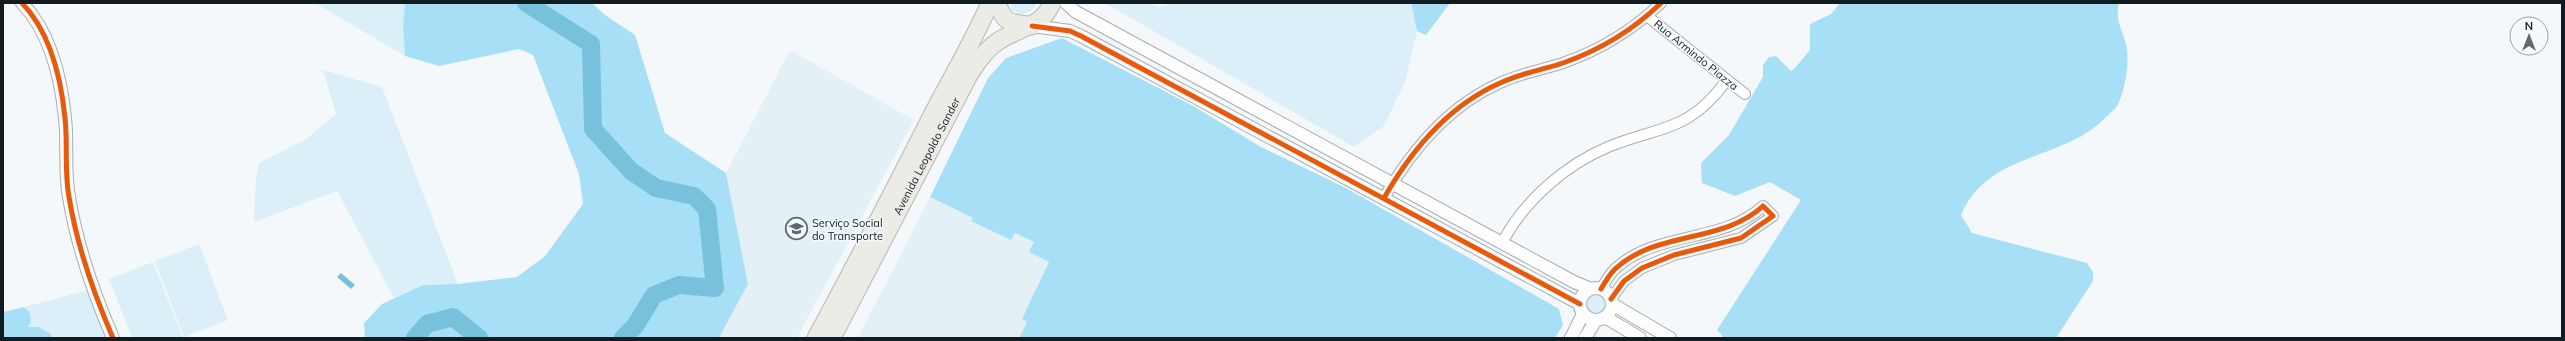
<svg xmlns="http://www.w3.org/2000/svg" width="2565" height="341" font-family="Mulish,sans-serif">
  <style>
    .built { fill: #e3f1f7 }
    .green { fill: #dbeff8 }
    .forest { fill: #a7e0f6 }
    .water { fill: #78c1db }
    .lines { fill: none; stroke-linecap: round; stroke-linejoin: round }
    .river { stroke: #78c1db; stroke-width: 18 }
    .minor-casing { stroke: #a6acaf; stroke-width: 12 }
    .tertiary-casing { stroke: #a6acaf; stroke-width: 14 }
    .trunk-casing { stroke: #b7b8b0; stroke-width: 19 }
    .minor { stroke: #fefefe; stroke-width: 10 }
    .tertiary { stroke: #fefefe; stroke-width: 12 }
    .trunk { stroke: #ecece6; stroke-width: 17 }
    .cycleway-casing { stroke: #f3f9fc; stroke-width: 8 }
    .cycleway { stroke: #e8590c; stroke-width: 5 }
    .labels { text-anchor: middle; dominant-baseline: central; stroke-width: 3; stroke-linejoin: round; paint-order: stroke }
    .street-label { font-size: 11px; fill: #111c20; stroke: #f3f9fc }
    .poi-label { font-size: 11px; fill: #111c20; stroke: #f3f9fc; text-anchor: start }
  </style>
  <rect width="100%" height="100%" fill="#f5f8fa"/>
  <path class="built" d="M 790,50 L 914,120 L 797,338 L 719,338 L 748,284 L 726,173 Z
    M 930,197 L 973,218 L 971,221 L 1015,233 L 1034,242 L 1050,262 L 1022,319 L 1027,322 L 1019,338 L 858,338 Z"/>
  <path class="green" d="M 315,3 L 405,3 L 403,26 L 405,56 Z
    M 1011,3 L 1037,3 L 1032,10 L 1021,15 L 1012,10 Z
    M 1105,3 L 1147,3 L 1159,7 L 1175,3 L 1411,3 L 1417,31 L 1405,82 L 1384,126 L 1354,147 Z
    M 323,70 L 382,87 L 458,284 L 423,285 L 394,298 L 337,191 L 254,222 L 256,178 L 259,163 L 306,139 L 336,114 Z
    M 199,244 L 228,320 L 184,337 L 155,261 Z
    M 153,262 L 183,338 L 132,338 L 109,279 Z
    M 92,289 L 113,338 L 52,338 L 50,333 L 38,327 L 27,327 L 31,321 L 30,313 L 24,307 Z
    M1587 304a9 9 0 1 1 18 0a9 9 0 1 1-18 0Z"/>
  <path class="forest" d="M 405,3 L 592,3 L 605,15 L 635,35 L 665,133 L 726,173 L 748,284 L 719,338 L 365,338 L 364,323 L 382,304 L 423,285 L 458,284 L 517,277 L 545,256 L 583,204 L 579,174 L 533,55 L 519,49 L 439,66 L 405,56 L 403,26 Z
    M 1411,3 L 1450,3 L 1426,35 L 1417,31 Z
    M 1840,3 L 2119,3 C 2114,23 2125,32 2127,50 C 2129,66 2125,89 2118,104 C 2116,109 2110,113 2106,117 C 2063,162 1988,151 1961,215 L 1972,233 L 2087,263 L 2093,272 L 2093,281 L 2056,338 L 1724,338 L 1717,330 L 1801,200 L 1770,182 L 1735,196 L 1702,183 L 1701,163 L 1729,135 L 1763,77 L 1763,65 L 1769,57 L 1776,56 L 1791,71 L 1794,69 L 1810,50 L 1810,24 L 1831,14 Z
    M 1062,38 L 1195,107 L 1261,147 L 1346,188 L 1559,309 L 1563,325 L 1555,338 L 1019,338 L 1027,322 L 1022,319 L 1049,262 L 1029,252 L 1034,242 L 1015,233 L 1011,240 L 971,221 L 973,218 L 930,197 L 988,78 L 1006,58 Z
    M 24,307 L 30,313 L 31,321 L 28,327 L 38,327 L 50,333 L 52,338 L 3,338 L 3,312 Z"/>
  <path class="water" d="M 341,273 L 355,285 L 351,289 L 337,277 Z"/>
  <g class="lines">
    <path class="river" d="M 526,3 L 591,44 L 593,129 L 631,171 L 656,188 L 694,196 L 707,209 L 715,288 L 679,285 L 654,295 L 635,326 L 623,338
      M 415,338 L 427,324 L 453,317 L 479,338"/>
    <defs>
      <path id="minor" d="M 1647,16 L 1745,94
        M 1384,198 C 1412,149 1448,106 1500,83 C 1521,73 1542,70 1563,63 C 1600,50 1633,30 1661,3
        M 1502,243 C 1524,201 1565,165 1608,147 C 1662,125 1688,133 1727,80
        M 1601,289 C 1605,282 1610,274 1615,269 C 1657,230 1722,244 1763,206 L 1773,216 L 1741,238 L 1674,255 L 1642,268 L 1624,281 L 1611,299"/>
      <path id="tertiary" d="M 22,3 C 50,32 61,78 65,118 C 68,144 64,170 69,197 C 77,246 93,292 113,338
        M 1066,3 L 1076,12 L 1574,282 L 1591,289
        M 1032,26 L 1070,31 L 1081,36 L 1580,304
        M1580 304a16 16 0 1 1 32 0a16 16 0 1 1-32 0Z
        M 1612,304 L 1670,338
        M 1605,317 L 1640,338
        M 1571,338 L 1583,314
        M 1585,338 L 1596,320"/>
      <g id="trunk">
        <path d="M 997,3 C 1005,25 1011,22 1032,26"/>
        <path d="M 816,338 C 854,268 890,198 926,127 C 947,85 971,46 990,3"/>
        <path id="s1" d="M 832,338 L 969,75 C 978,61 986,49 1000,40 C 1019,28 1043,26 1052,3"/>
      </g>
    </defs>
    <use href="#minor" class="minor-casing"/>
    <use href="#tertiary" class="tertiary-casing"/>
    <use href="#trunk" class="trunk-casing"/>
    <use href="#minor" class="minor"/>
    <use href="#tertiary" class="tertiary"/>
    <use href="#trunk" class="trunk"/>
    <defs>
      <path id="cycleway" d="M 22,3 C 50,32 61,78 65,118 C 68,144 64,170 69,197 C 77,246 93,292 113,338
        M 1032,26 L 1070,31 L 1081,36 L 1580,304
        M 1384,198 C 1412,149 1448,106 1500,83 C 1521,73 1542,70 1563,63 C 1600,50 1633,30 1661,3
        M 1601,289 C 1605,282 1610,274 1615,269 C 1657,230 1722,244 1763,206 L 1773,216 L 1741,238 L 1674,255 L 1642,268 L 1624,281 L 1611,299"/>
    </defs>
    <use href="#cycleway" class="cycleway-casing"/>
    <use href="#cycleway" class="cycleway"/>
  </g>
  <defs>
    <symbol id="university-ring" viewBox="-11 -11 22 22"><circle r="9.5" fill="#f3f9fc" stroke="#61696c" stroke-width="1.5"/><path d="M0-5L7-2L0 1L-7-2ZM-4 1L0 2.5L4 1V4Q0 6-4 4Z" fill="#61696c"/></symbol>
  </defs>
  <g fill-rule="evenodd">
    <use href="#university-ring" x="784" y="216" width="25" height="25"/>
  </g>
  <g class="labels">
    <g class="street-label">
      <text transform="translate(1696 55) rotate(39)">Rua Armindo Piazza</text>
      <text stroke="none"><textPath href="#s1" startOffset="205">Avenida Leopoldo Sander</textPath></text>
    </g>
    <g class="poi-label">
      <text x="812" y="223">Serviço Social<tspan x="812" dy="13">do Transporte</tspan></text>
    </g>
  </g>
  <rect width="2565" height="341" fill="none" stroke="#111c20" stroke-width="8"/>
  <g transform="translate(2529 36)"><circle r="19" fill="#f3f9fc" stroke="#99a1a4"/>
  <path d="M0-3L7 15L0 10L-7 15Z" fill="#61696c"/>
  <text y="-6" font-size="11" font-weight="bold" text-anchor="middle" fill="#111c20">N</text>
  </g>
</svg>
